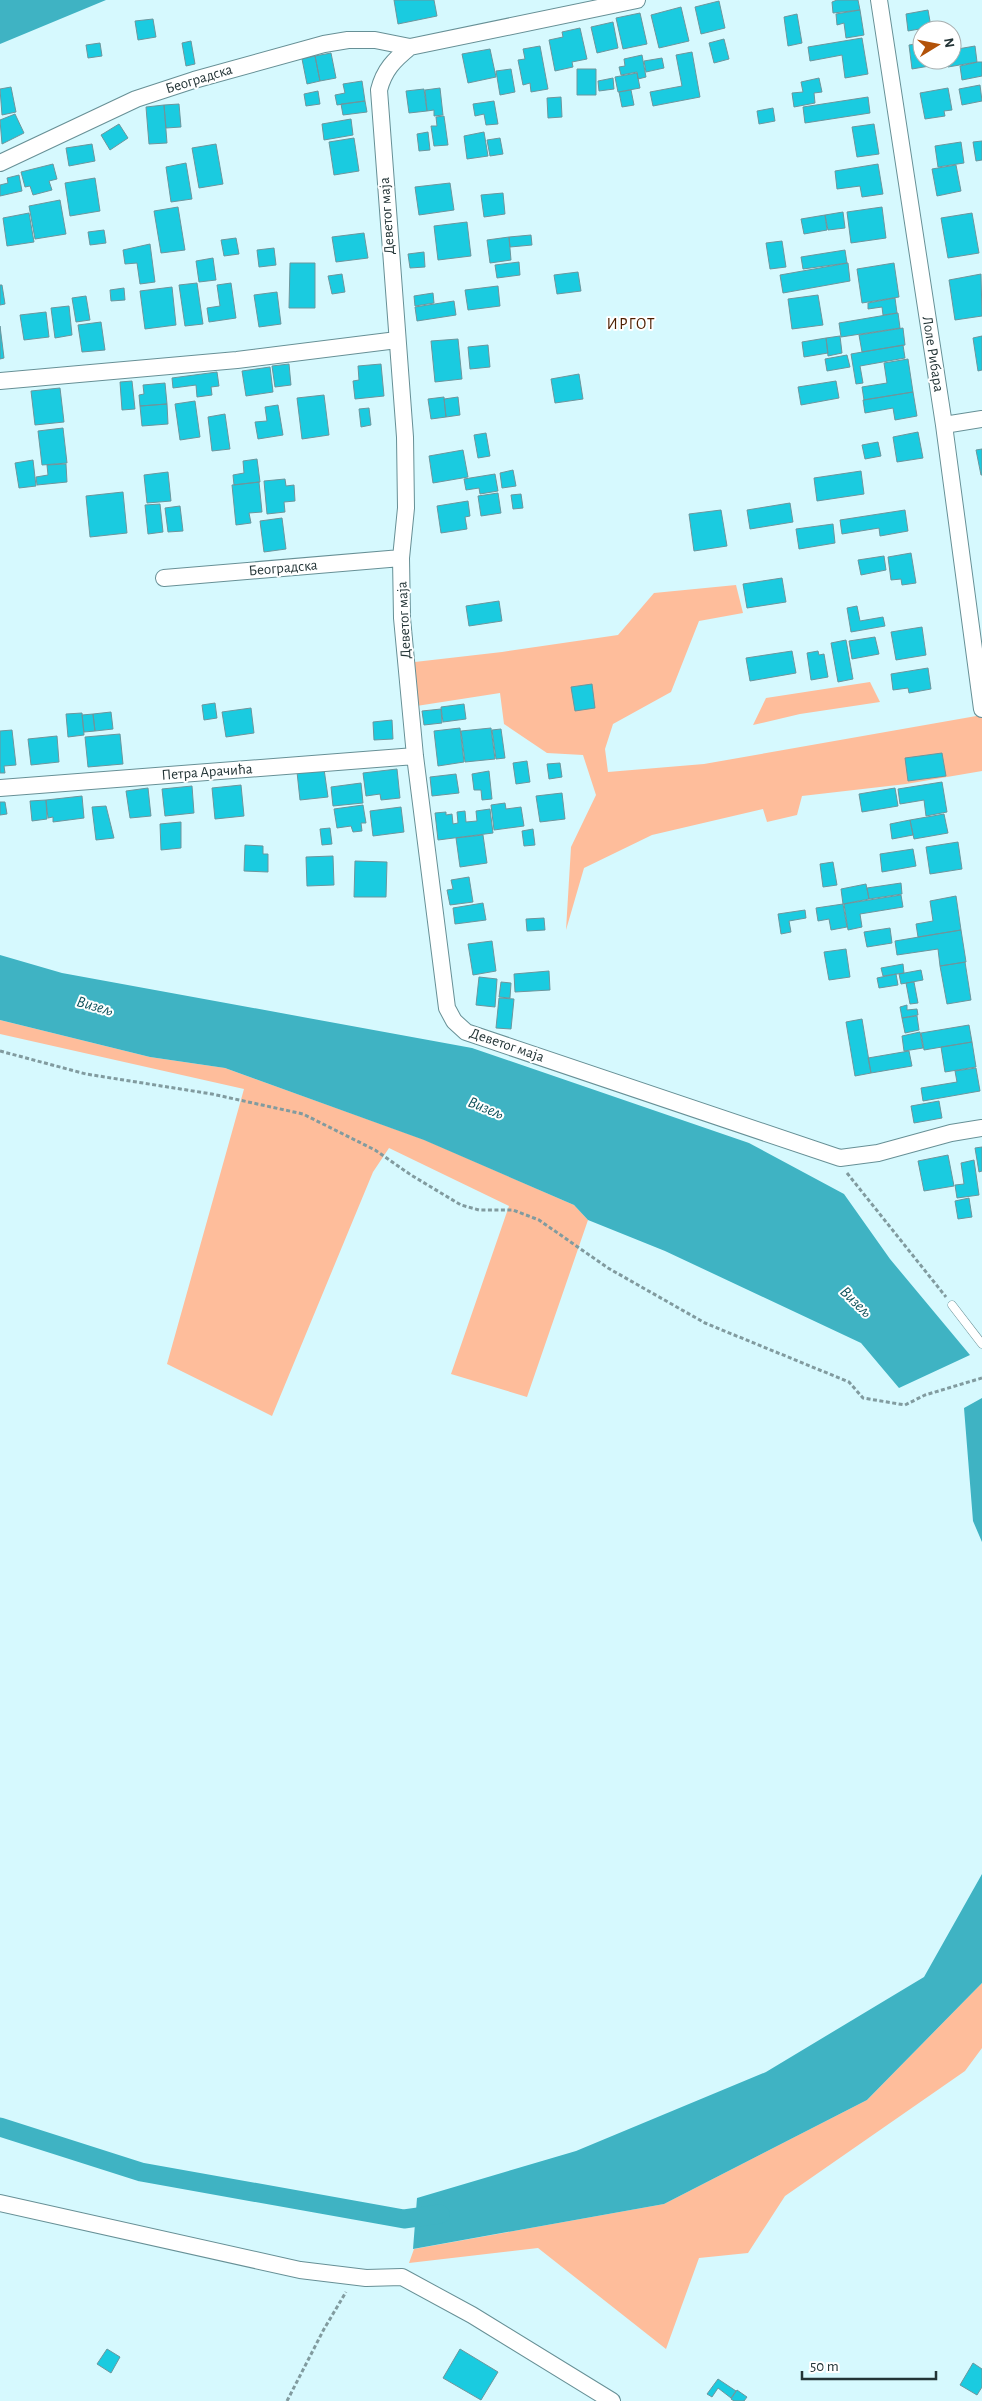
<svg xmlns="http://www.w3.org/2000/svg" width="982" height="2401" font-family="'Alegreya Sans',sans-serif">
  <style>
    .green { fill: #febd9b }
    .water { fill: #3fb3c3 }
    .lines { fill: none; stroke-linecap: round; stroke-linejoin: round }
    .canal { stroke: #3fb3c3; stroke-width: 19 }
    .building { fill: #1acbe0; stroke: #6d969d }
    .service-casing { stroke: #679096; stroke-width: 9 }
    .minor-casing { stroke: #679096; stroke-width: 18 }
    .path { stroke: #819b9f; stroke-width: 3; stroke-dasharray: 4 2.5; stroke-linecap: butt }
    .service { stroke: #fff; stroke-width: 8 }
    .minor { stroke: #fff; stroke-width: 16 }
    .labels { text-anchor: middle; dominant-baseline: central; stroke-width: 4; stroke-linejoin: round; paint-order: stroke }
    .street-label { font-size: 15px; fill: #233436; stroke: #fff }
    .neighbourhood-label { font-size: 16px; letter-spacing: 1px; fill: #4d1f01; stroke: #fff }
    .water-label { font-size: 16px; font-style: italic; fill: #11535c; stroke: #fff }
  </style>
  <rect width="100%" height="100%" fill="#d6f9fe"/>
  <path class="green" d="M 736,585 L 743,613 L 699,621 L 671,692 L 613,724 L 605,749 L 608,772 L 704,764 L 982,715 L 982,771 L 906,784 L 802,796 L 797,815 L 767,822 L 763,809 L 652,835 L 584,868 L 566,930 L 571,847 L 596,795 L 583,755 L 547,753 L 504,724 L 500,693 L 410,707 L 406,663 L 502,652 L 618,635 L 654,593 Z
    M 870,682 L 880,702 L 800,714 L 753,725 L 766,698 Z
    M 0,1020 L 150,1057 L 225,1068 L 425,1140 L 574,1205 L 588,1220 L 527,1397 L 451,1374 L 509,1206 L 389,1148 L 373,1172 L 272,1416 L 167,1364 L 244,1089 L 0,1034 Z
    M 982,1983 L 982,2048 L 965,2071 L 785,2196 L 748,2253 L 699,2258 L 666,2349 L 538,2248 L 409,2263 L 414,2249 L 664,2204 L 867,2100 Z"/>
  <path class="water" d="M 0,0 L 106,0 L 0,44 Z
    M 0,955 L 62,973 L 472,1048 L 749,1143 L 844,1194 L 890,1259 L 970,1355 L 899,1388 L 861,1343 L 665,1251 L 588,1220 L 574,1205 L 424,1140 L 225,1068 L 150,1057 L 0,1020 Z
    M 982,1398 L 982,1542 L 973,1521 L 964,1408 Z
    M 982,1874 L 982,1983 L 867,2100 L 664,2204 L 413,2249 L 417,2198 L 576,2151 L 766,2072 L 924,1977 Z"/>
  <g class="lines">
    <path class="canal" d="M 0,2127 L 141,2172 L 404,2219 L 440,2214"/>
  </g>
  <path class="building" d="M 394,0 L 434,0 L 437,16 L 398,24 Z
    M 837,0 L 858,0 L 860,10 L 833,13 L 832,2 Z
    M 719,1 L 725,28 L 701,34 L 695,7 Z
    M 681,7 L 689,41 L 659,48 L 651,15 Z
    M 860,10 L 864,35 L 846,38 L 844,23 L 837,25 L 836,14 Z
    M 928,10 L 931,27 L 908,31 L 906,14 Z
    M 640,13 L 647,44 L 623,49 L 616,18 Z
    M 797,14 L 802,43 L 788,46 L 784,17 Z
    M 153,19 L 156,37 L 138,40 L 135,21 Z
    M 613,22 L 618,48 L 597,53 L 591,27 Z
    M 580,28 L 587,59 L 572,62 L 573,67 L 555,71 L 549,40 L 563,37 L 562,32 Z
    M 862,38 L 868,74 L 845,78 L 842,55 L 810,61 L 808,47 Z
    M 724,39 L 729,59 L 714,63 L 709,43 Z
    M 191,41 L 195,64 L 186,66 L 182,43 Z
    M 100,43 L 102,56 L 88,58 L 86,45 Z
    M 922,43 L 922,60 L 947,60 L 947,63 L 912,69 L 909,45 Z
    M 540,46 L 548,89 L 531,92 L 530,83 L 523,85 L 518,60 L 525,59 L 523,49 Z
    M 975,46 L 977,62 L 948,67 L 947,60 L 952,60 L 952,50 Z
    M 490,49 L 496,77 L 468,83 L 462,54 Z
    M 692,52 L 700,97 L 653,106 L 650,92 L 682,86 L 676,55 Z
    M 331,53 L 336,78 L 320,81 L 315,56 Z
    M 642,55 L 646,77 L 638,79 L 637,72 L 621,75 L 619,67 L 625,66 L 624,59 Z
    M 315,56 L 320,81 L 307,84 L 302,59 Z
    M 662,58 L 664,68 L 646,72 L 644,61 Z
    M 978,62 L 982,62 L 982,76 L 962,80 L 960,66 Z
    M 511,69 L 515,92 L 500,95 L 496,71 Z
    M 577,69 L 596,69 L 596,95 L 577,95 Z
    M 637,73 L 640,88 L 618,92 L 615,77 Z
    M 613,78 L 614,89 L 599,91 L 598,81 Z
    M 819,78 L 822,92 L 814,93 L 815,103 L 794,107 L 792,93 L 803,92 L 801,82 Z
    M 362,81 L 365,101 L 337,105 L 335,95 L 345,93 L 343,84 Z
    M 980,85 L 982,101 L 962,105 L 959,89 Z
    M 11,87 L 16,112 L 2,115 L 0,89 Z
    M 440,88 L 443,115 L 434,116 L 434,110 L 427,111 L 425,90 Z
    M 948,88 L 952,110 L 944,111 L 945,116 L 925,119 L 920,93 Z
    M 424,89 L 427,111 L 409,113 L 406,91 Z
    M 631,90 L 634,105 L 622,107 L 619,92 Z
    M 318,91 L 320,104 L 306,106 L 304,94 Z
    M 561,97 L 562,117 L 548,118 L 547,98 Z
    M 868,97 L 870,113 L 805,123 L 803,107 Z
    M 365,101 L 367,112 L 343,115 L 341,104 Z
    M 494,101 L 498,124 L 486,125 L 484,114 L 475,116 L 473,104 Z
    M 179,104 L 181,127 L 166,128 L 164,105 Z
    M 164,105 L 167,143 L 149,144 L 146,107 Z
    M 773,108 L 775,121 L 759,124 L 757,111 Z
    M 15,114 L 24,133 L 2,144 L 0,120 Z
    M 444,116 L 448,145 L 434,146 L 431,126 L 437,126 L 436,117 Z
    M 351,119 L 353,135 L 324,140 L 322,124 Z
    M 119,124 L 128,138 L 110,150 L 101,135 Z
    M 874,124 L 879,154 L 857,157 L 852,127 Z
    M 428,132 L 430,150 L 419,151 L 417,134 Z
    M 484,132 L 488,156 L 467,159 L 464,136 Z
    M 354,138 L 359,171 L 334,175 L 329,142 Z
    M 500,138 L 503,154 L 490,156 L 487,140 Z
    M 982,141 L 982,160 L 976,161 L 973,142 Z
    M 961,142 L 964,163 L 938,167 L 935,146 Z
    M 92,144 L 95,161 L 69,166 L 66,148 Z
    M 216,144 L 223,184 L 199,188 L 192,148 Z
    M 186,163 L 192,199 L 171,202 L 166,167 Z
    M 53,164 L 57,179 L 49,181 L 52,190 L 33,195 L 30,186 L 25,187 L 21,172 Z
    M 878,164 L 883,194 L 862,197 L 860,186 L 837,189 L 835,171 Z
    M 956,165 L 961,191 L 937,196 L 932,169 Z
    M 19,175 L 22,191 L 0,196 L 0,185 L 8,183 L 7,178 Z
    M 95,178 L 100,211 L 70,216 L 65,183 Z
    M 450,183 L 454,210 L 419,215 L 415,187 Z
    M 503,193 L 505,214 L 484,217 L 481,195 Z
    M 60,200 L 66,234 L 35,239 L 29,206 Z
    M 178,207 L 185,250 L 161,253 L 154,211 Z
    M 882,207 L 886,238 L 851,243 L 847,212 Z
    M 843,212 L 845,228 L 828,230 L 825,215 Z
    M 29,213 L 34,242 L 7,246 L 3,218 Z
    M 972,213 L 979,253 L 948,258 L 941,218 Z
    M 825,215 L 827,230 L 804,234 L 801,219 Z
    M 467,222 L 471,256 L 438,260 L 434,226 Z
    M 104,230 L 106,243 L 90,245 L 88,232 Z
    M 364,233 L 368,258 L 336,262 L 332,237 Z
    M 531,235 L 532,245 L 510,247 L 509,237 Z
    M 509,237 L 511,260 L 490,263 L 487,240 Z
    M 236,238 L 239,254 L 224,256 L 221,240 Z
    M 782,241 L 786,267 L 770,269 L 766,243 Z
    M 150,244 L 155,282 L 140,284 L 137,263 L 125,264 L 123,250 Z
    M 274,248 L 276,265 L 259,267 L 257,250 Z
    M 845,250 L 847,263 L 803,269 L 801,257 Z
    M 424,252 L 425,267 L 410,268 L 408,254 Z
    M 213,258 L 216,280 L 199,282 L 196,261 Z
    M 519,262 L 520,275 L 497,278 L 495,265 Z
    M 290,263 L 315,263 L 315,308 L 289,308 Z
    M 848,263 L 850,281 L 783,293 L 780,275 Z
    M 894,263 L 899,297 L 862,303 L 857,269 Z
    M 578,272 L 581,291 L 557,294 L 554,275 Z
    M 342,274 L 345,292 L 332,294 L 328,276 Z
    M 981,274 L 982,316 L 955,320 L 949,280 Z
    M 197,283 L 203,324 L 185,326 L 179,285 Z
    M 231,283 L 236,318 L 209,322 L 207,308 L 220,306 L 217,285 Z
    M 0,285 L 2,285 L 5,304 L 0,305 Z
    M 498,286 L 500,306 L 468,310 L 465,290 Z
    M 172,287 L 176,325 L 145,329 L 140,291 Z
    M 124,288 L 125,300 L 111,301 L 110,290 Z
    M 277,292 L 281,324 L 259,327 L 254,295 Z
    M 433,293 L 434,303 L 415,306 L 414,296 Z
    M 818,295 L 823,325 L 792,329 L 788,299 Z
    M 86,296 L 90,320 L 76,322 L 72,298 Z
    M 895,298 L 897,313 L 883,315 L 882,307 L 868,309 L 868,303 Z
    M 454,301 L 456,315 L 417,321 L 415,307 Z
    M 69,306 L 72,335 L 55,338 L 51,308 Z
    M 46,312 L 49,337 L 24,340 L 20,315 Z
    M 898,313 L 900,328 L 841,337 L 839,323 Z
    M 101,322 L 105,350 L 82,352 L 78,325 Z
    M 0,326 L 4,358 L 0,359 Z
    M 903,328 L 905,345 L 862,352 L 859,335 Z
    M 840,336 L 842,353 L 828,356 L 826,338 Z
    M 982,336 L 982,370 L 978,371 L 973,338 Z
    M 826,338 L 828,353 L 804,357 L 802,342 Z
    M 458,339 L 462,379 L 435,382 L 431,341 Z
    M 488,345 L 490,367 L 470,369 L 468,347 Z
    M 903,345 L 905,358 L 860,366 L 863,383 L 856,384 L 851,354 Z
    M 847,355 L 850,367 L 827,371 L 825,359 Z
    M 908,359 L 913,392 L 864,400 L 862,387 L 887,383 L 884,363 Z
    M 289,364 L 291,385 L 275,387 L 272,366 Z
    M 381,364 L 384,396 L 355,399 L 353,381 L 359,380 L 358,366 Z
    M 270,367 L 273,392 L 246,396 L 242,371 Z
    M 217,372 L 219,386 L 211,387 L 212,395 L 197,397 L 196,385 L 173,388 L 172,378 Z
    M 579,374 L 583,399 L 555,403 L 551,379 Z
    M 132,381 L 135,409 L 122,410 L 120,382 Z
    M 836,381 L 839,398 L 801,405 L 798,387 Z
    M 165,383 L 167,404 L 140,406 L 139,395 L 144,394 L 143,385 Z
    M 60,388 L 64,422 L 35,425 L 31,391 Z
    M 913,392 L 917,416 L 895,420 L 893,408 L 865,413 L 863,400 Z
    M 324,395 L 329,435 L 302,439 L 297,398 Z
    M 444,397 L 446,417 L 431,419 L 428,399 Z
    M 458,397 L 460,415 L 446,417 L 444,399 Z
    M 195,401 L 200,437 L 180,440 L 175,404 Z
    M 167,404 L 168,424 L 142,426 L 140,406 Z
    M 278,405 L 283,435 L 258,439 L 255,422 L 267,421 L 265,407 Z
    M 369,408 L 371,425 L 361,427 L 359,409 Z
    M 225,414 L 230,449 L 212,451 L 208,417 Z
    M 63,428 L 67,463 L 42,465 L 38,431 Z
    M 918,432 L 923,458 L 897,462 L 893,437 Z
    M 486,433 L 490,456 L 478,458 L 474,435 Z
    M 878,442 L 881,456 L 865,459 L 862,445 Z
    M 982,449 L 982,475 L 981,475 L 976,450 Z
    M 463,450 L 468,477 L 433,483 L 429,456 Z
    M 257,459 L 260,482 L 234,485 L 233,475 L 244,473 L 243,461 Z
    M 33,460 L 36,486 L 19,488 L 15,463 Z
    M 66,464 L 67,482 L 37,485 L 36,477 L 48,475 L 47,465 Z
    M 513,470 L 516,486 L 502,488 L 500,473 Z
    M 861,471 L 864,494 L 817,501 L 814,478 Z
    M 168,472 L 171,501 L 147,503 L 144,475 Z
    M 495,474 L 498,491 L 480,494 L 479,488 L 466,490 L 464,479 Z
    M 285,479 L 286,486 L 294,485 L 295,501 L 284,502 L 285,512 L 267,514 L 264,481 Z
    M 259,482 L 262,512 L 249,513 L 251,523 L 236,525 L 232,485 Z
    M 123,492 L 127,533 L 90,537 L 86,496 Z
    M 498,493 L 501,513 L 481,516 L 478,496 Z
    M 521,494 L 523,508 L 513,509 L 511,495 Z
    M 468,501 L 470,516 L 465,517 L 467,529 L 441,533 L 437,506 Z
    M 790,503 L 793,522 L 750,529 L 747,510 Z
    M 160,504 L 163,532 L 148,534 L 145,505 Z
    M 180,506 L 183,531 L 168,532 L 165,508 Z
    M 721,510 L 727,546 L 694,551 L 689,514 Z
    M 905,510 L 908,531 L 880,536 L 879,528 L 842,534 L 840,520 Z
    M 282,518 L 286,549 L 264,552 L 260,521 Z
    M 833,524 L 835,543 L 799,549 L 796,529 Z
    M 911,553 L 916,583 L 902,585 L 901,579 L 891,580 L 888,557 Z
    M 884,556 L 886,570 L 861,575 L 858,560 Z
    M 782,578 L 786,602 L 747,608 L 743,584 Z
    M 499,601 L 502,621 L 469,626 L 466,606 Z
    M 857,606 L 860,621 L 883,617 L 885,626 L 851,632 L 847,608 Z
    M 922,627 L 926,655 L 896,660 L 891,632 Z
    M 875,637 L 879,654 L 852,659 L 849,641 Z
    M 846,640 L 853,679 L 838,682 L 831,643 Z
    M 792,651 L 796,673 L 750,681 L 746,658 Z
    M 818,651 L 819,655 L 824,654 L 828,677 L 811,680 L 807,653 Z
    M 928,668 L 931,689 L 909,693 L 908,688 L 893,690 L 891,674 Z
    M 592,684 L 595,708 L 575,711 L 571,687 Z
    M 215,703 L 217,718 L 204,720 L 202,705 Z
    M 464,704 L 466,719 L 443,722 L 441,707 Z
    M 251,708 L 254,733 L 226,737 L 222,712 Z
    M 441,709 L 442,723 L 424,725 L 422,711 Z
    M 111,712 L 113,729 L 95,731 L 93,714 Z
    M 82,713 L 84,735 L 68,737 L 66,714 Z
    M 93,714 L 95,731 L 84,732 L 82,715 Z
    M 392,720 L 393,739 L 374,740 L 373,722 Z
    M 460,728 L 464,762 L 438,766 L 434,731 Z
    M 491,728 L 495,759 L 465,762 L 461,731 Z
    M 501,729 L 505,758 L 496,759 L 492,730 Z
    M 12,730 L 16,765 L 4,766 L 5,773 L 0,773 L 0,731 Z
    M 120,734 L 123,764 L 88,767 L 85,737 Z
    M 57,736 L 59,762 L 31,765 L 28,739 Z
    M 942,753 L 946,776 L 908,781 L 905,758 Z
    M 527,761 L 530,782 L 516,784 L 513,763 Z
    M 560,763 L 562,777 L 549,779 L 547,764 Z
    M 324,769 L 328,797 L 300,800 L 297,772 Z
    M 397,769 L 400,798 L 381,800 L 380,794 L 366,796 L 363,773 Z
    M 489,771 L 492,799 L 482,800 L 481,790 L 474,790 L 472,774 Z
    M 456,774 L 459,793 L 432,796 L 430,777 Z
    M 942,782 L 947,812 L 926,816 L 924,800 L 900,804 L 898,789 Z
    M 361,783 L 363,803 L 333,806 L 331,787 Z
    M 241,785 L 244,816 L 215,819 L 212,788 Z
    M 192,786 L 194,813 L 165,816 L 162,789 Z
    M 148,788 L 151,816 L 130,818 L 126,791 Z
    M 895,788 L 898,806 L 862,812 L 859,794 Z
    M 562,793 L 565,819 L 540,822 L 536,796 Z
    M 82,796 L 84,818 L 53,822 L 53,817 L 48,818 L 46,800 Z
    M 46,800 L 47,819 L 32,821 L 30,801 Z
    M 0,802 L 5,802 L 7,814 L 0,815 Z
    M 505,803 L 506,809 L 521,807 L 524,826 L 494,830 L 491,805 Z
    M 363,805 L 366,823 L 361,823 L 362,831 L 353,832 L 351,826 L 337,828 L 334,809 Z
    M 106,806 L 114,838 L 96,840 L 92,807 Z
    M 401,807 L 404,832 L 373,836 L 370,811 Z
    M 490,809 L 493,833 L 438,840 L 435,813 L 446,812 L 446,815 L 452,814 L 453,824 L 458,823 L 457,812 L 465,811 L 466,822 L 477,821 L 476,811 Z
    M 944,814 L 948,833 L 914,839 L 910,820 Z
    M 910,820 L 913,835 L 892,839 L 890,824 Z
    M 181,822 L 181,848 L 161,850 L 160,824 Z
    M 330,828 L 332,844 L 322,845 L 320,829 Z
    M 533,829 L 535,845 L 524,846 L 522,831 Z
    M 483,835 L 487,863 L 460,867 L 456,838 Z
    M 958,842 L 962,869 L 930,874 L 926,847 Z
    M 245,845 L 263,846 L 263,854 L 268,854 L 268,872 L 244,871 Z
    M 913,849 L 916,866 L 882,872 L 880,854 Z
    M 333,856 L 334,885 L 307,886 L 306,857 Z
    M 355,861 L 387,862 L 386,897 L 354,897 Z
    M 833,862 L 837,885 L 823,887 L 820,864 Z
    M 469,877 L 473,902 L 450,905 L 447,890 L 453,889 L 451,880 Z
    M 901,883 L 902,894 L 869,899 L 867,888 Z
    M 866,884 L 869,899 L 843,904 L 841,889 Z
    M 901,895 L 903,907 L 860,914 L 862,927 L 848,930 L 844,904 Z
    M 956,896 L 961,930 L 918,937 L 916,924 L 933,921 L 930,901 Z
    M 483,903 L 486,920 L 455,924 L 453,908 Z
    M 843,904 L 847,927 L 831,930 L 829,919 L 818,921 L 816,908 Z
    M 805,910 L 806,918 L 789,921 L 791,932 L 781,934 L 778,914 Z
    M 544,918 L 545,930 L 527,931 L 526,919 Z
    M 890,928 L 892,943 L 867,947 L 864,932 Z
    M 961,930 L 966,962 L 940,966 L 938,949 L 897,955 L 895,941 Z
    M 492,941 L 496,971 L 473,975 L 468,944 Z
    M 846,949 L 850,977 L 829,980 L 824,952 Z
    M 965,962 L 971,1000 L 947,1004 L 940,966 Z
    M 903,964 L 904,973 L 883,976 L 881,968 Z
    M 921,970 L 923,980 L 901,984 L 899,974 Z
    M 549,971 L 550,990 L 515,992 L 514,974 Z
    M 896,974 L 898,985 L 879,988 L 877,978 Z
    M 479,977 L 497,979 L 495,1007 L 476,1005 Z
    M 501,982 L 511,983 L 510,998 L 499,997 Z
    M 914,982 L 918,1003 L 910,1004 L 906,983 Z
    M 499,998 L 514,999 L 511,1029 L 496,1028 Z
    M 907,1005 L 907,1010 L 917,1009 L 918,1015 L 902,1018 L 900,1007 Z
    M 917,1016 L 919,1030 L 905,1033 L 902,1018 Z
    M 862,1019 L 871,1073 L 855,1076 L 846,1022 Z
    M 969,1025 L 972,1042 L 924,1050 L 921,1033 Z
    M 920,1032 L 923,1048 L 904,1051 L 902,1036 Z
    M 972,1042 L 976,1067 L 945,1072 L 941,1047 Z
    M 909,1051 L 912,1066 L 871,1073 L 868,1058 Z
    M 976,1068 L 980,1091 L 923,1101 L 921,1088 L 957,1082 L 955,1071 Z
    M 939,1101 L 942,1118 L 914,1123 L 911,1106 Z
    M 982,1147 L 982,1171 L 979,1172 L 975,1148 Z
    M 948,1155 L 954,1186 L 924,1191 L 918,1161 Z
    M 974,1160 L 979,1195 L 957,1198 L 955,1185 L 964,1184 L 961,1163 Z
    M 969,1198 L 972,1217 L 958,1219 L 955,1201 Z
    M 107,2349 L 120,2357 L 111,2373 L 97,2364 Z
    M 460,2349 L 498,2372 L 481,2400 L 443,2378 Z
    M 973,2363 L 982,2369 L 982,2387 L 977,2395 L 960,2385 Z
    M 718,2379 L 736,2391 L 731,2398 L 718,2388 L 712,2397 L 707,2394 Z
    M 737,2390 L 747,2397 L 744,2401 L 734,2401 L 731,2399 Z"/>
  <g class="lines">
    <defs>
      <path id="service" d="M 952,1305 L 982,1344"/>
      <path id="minor" d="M 637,0 L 410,47 C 394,60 384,70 379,90 L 405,437 L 406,508 L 401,558 L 402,618 L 415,756 L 447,1008 L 454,1021 L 466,1032 L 840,1158 L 878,1153 L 951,1133 L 982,1128
        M 879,0 L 944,425 L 982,709
        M 0,163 L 136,99 L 194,80 L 324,44 L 348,40 L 375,40 L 410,47
        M 0,381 L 237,360 L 397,340
        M 944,425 L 982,419
        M 164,578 L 401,558
        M 0,788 L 415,756
        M 0,2203 L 300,2270 L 366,2278 L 402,2277 L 472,2315 L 612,2401"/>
    </defs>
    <use href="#service" class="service-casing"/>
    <use href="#minor" class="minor-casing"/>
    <path class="path" d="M 0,1051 L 86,1074 L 212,1094 L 303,1114 L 375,1150 L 411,1175 L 461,1205 L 479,1210 L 513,1210 L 539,1220 L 608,1268 L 705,1323 L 849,1382 L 863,1398 L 905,1405 L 925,1395 L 982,1378
      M 847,1173 L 946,1297
      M 287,2401 L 324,2329 L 346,2292"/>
    <use href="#service" class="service"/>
    <use href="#minor" class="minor"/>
  </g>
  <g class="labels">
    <g class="street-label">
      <text transform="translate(199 79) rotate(-17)">Београдска</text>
      <text transform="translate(387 216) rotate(-94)">Деветог маја</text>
      <text transform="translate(933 354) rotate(81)">Лоле Рибара</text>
      <text transform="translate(283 568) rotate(-5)">Београдска</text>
      <text transform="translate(404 620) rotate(-93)">Деветог маја</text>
      <text transform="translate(207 772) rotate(-4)">Петра Арачића</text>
      <text transform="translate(507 1045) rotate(19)">Деветог маја</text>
    </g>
    <g class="neighbourhood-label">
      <text x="631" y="324">ИРГОТ</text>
    </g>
    <g class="water-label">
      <text transform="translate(95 1006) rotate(16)">Визељ</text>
      <text transform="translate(486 1108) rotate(22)">Визељ</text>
      <text transform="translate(856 1302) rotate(44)">Визељ</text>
    </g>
  </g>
  <g transform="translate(937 45) rotate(80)"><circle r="24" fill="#ffffff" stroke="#a7aeaf"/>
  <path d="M0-4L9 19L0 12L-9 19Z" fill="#b25209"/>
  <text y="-8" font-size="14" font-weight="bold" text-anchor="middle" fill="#233436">N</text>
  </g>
  <path d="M802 2371v8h134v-8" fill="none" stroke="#233436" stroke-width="2.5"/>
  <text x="810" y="2371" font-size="15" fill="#233436" stroke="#ffffff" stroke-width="4" paint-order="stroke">50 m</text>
</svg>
